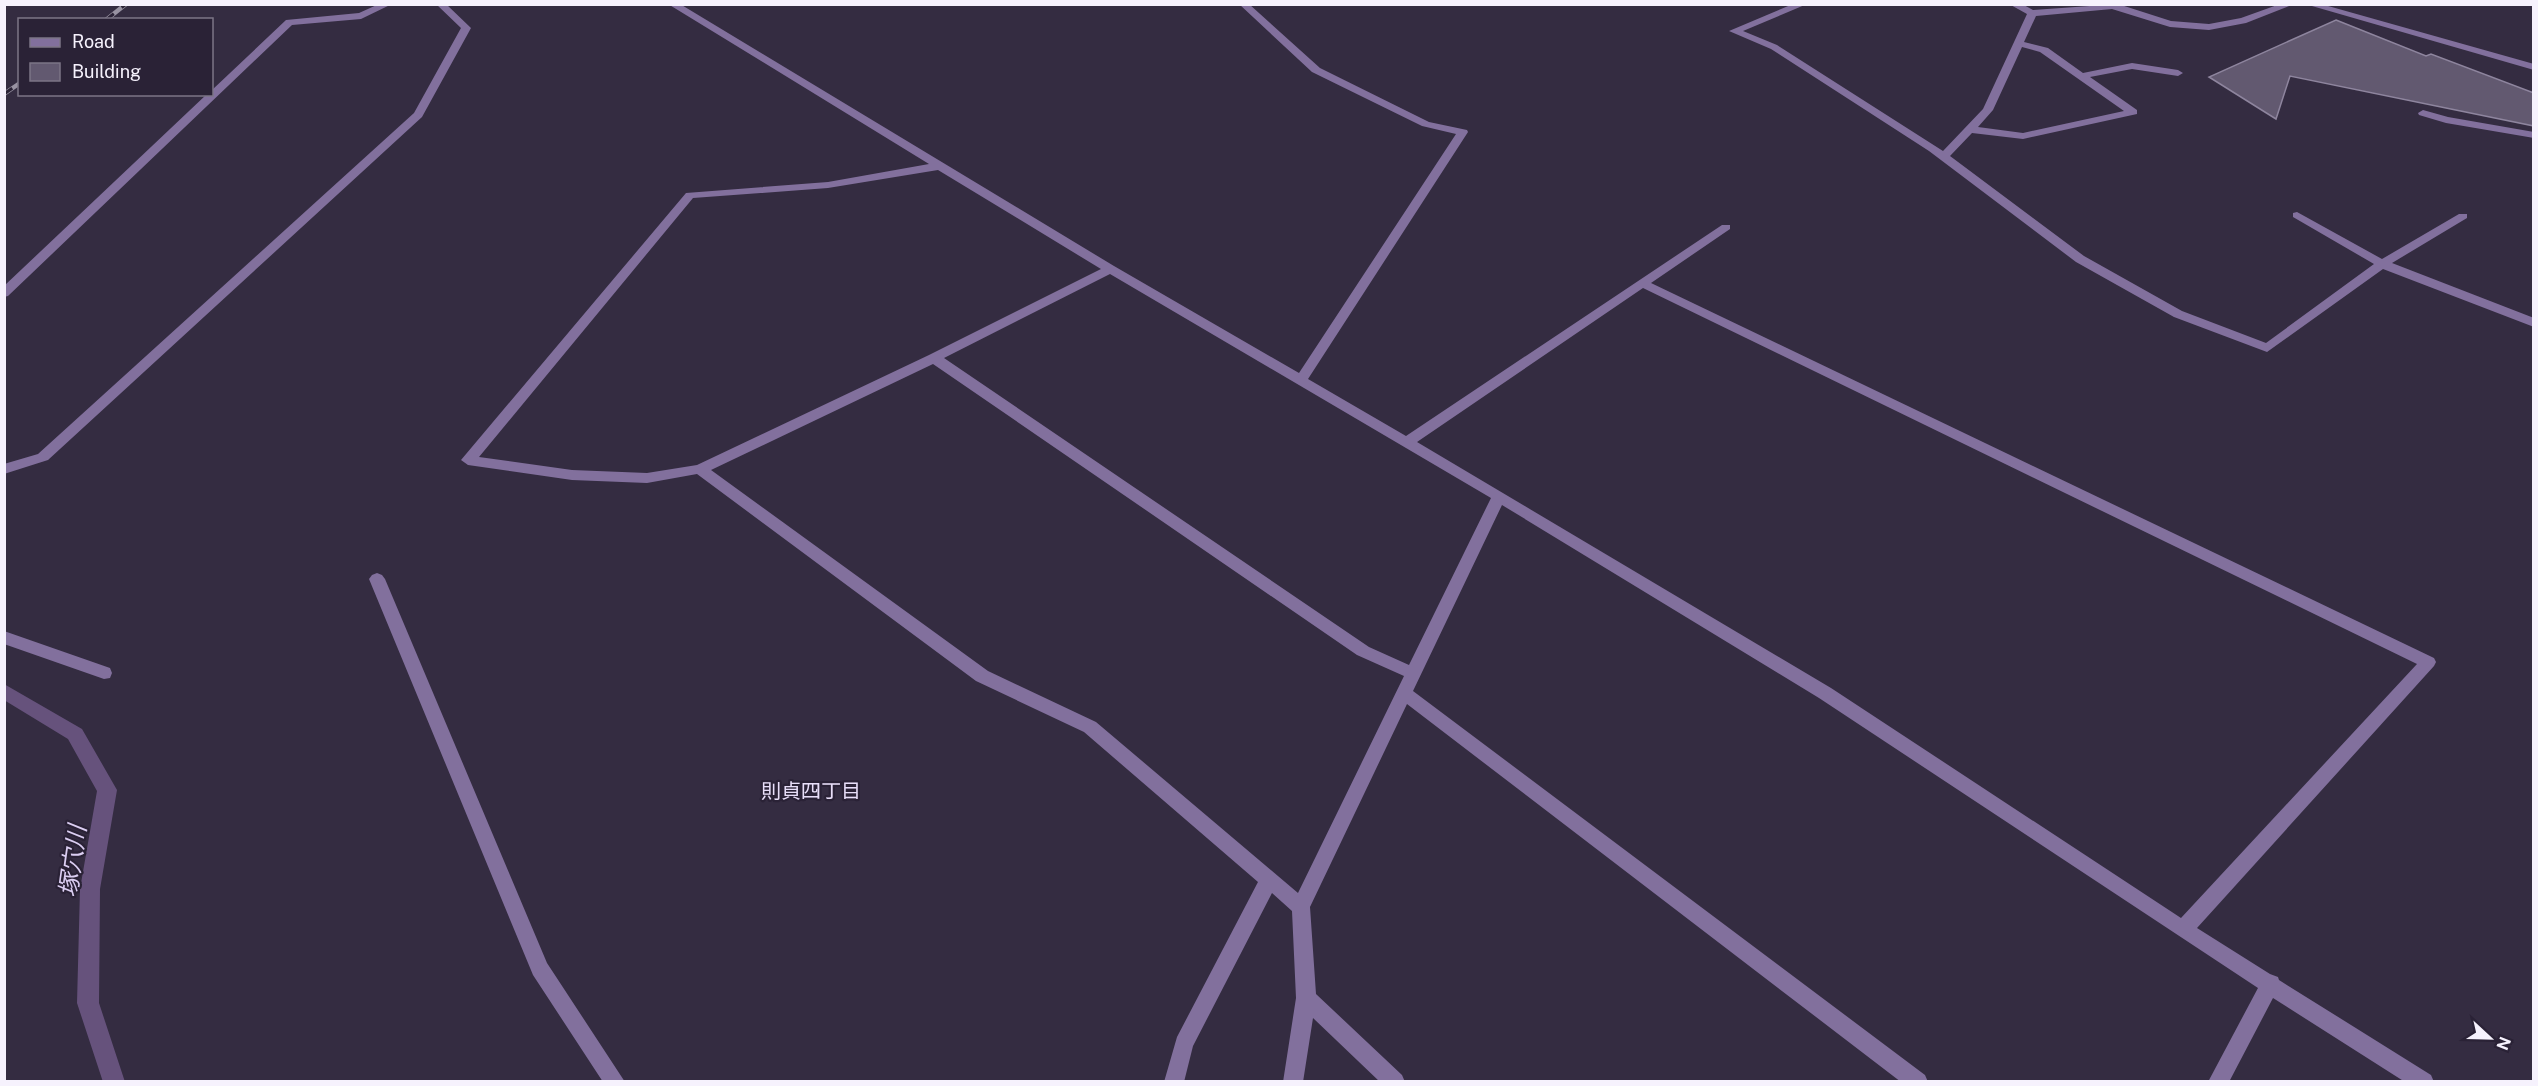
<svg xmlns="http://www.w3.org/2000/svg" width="2538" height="1086" font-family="'Public Sans','Noto Sans JP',sans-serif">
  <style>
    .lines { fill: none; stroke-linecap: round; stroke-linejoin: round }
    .stream { fill: #66527c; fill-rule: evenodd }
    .building { fill: #625970; stroke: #8e859e; stroke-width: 1.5 }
    .minor { fill: #82709d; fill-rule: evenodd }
    .rail-casing { stroke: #9892a2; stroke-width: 4.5 }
    .rail { stroke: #2a2236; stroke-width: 3; stroke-dasharray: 10; stroke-linecap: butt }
    .labels { text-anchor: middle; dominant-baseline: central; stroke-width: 4.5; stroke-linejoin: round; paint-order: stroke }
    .neighbourhood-label { font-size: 20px; fill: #e8def9; stroke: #2a2236 }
    .near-water-label { font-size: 24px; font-style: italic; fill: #dbcef2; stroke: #2a2236 }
  </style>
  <rect width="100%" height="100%" fill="#342c41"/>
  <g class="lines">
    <path class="stream" d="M 4,684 L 82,729 L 117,790 L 100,889 L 99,1003 L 125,1082 L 103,1082 L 77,1003 L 80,889 L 97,791 L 68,739 L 4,700 Z"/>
  </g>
  <path class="building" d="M 2336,20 L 2426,56 L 2431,54 L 2534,93 L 2534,126 L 2290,76 L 2276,119 L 2209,77 Z"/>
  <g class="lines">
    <path class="minor" d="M 379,4 L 392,4 L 361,19 L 292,25 L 8,296 L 4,297 L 4,286 L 207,94 L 212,94 L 212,90 L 286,20 L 359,13 Z
      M 436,4 L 446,4 L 471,28 L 422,117 L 48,460 L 4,474 L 4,464 L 38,454 L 414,113 L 461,28 Z
      M 668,4 L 680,4 L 1114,266 L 1299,373 L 1456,134 L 1422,126 L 1312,72 L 1239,4 L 1249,4 L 1320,68 L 1429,122 L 1467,130 L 1468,132 L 1308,379 L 1406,436 L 1722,225 L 1730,225 L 1730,229 L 1651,283 L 2434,658 L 2436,662 L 2434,666 L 2197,928 L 2270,974 L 2278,977 L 2279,980 L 2431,1075 L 2434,1082 L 2405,1082 L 2273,998 L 2229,1082 L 2208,1082 L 2258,988 L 1819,698 L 1502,505 L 1413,691 L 1925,1075 L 1928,1082 L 1901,1082 L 1407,704 L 1310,907 L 1316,994 L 1402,1075 L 1405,1082 L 1380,1082 L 1313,1018 L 1303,1082 L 1283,1082 L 1296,998 L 1292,911 L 1272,893 L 1193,1046 L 1184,1082 L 1164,1082 L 1177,1037 L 1258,882 L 1084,732 L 976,681 L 697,474 L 647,483 L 572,480 L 468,465 L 461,460 L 686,193 L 828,182 L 929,164 ZM 938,170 L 1101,269 L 929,355 L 697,465 L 647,473 L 572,470 L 479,457 L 693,198 L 828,188 ZM 1110,274 L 1491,498 L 1409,665 L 1369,647 L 944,358 ZM 1643,288 L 2417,664 L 2181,918 L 1831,688 L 1417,442 ZM 933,364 L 1357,655 L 1404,676 L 1298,893 L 1096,722 L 988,671 L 711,470 Z
      M 1793,4 L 1807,4 L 1743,31 L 1777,45 L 1943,151 L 1983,109 L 2027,14 L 2009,4 L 2022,4 L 2033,10 L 2118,4 L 2171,21 L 2209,24 L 2241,18 L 2280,4 L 2294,4 L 2246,23 L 2209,30 L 2170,27 L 2112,9 L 2036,16 L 2024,42 L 2048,48 L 2083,73 L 2132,63 L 2178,70 L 2183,73 L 2178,76 L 2132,69 L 2090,77 L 2137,110 L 2137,114 L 2023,139 L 1972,133 L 1950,156 L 2084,256 L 2182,311 L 2266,343 L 2374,264 L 2293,217 L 2293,213 L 2297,212 L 2382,259 L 2459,214 L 2467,214 L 2467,218 L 2392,263 L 2534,318 L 2534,327 L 2383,269 L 2267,352 L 2174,317 L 2076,262 L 1929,151 L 1771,49 L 1729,31 ZM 2022,47 L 2040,52 L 2124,111 L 2023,133 L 1978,127 L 1993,110 Z
      M 2305,4 L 2321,4 L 2534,64 L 2534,70 Z
      M 2423,110 L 2448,117 L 2534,132 L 2534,138 L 2446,123 L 2419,115 L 2418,113 Z
      M 377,573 L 382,575 L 385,579 L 547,963 L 625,1082 L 603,1082 L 533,975 L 369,579 L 372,575 Z
      M 4,631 L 110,668 L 112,673 L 110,678 L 104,679 L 4,644 Z"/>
    <defs>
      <path id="rail" d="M 106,20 L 126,4
        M 4,94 L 20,83"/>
    </defs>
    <use href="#rail" class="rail-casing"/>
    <use href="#rail" class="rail"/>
  </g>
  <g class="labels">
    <g class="neighbourhood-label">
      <text x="811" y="791">則貞四丁目</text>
    </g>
    <g class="near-water-label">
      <text transform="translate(72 861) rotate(-82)">塚穴川</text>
    </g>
  </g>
  <rect width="2538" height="1086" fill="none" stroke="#f6f2fd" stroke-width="12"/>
  <rect x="18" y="18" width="195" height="78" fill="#2a2236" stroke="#7c7586" stroke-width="1.5"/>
  <rect x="30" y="38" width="30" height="9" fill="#82709d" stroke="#7c7586" stroke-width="1.5"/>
  <text x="72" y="48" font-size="18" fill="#f6f2fd">Road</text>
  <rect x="30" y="63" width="30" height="18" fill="#625970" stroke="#7c7586" stroke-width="1.5"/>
  <text x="72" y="78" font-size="18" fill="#f6f2fd">Building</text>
  <g transform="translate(2490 1038) rotate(112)" stroke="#2a2236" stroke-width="4.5" paint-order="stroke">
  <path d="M0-4.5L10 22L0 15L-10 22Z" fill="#f6f2fd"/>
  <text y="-9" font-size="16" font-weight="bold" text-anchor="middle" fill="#f6f2fd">N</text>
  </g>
</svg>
